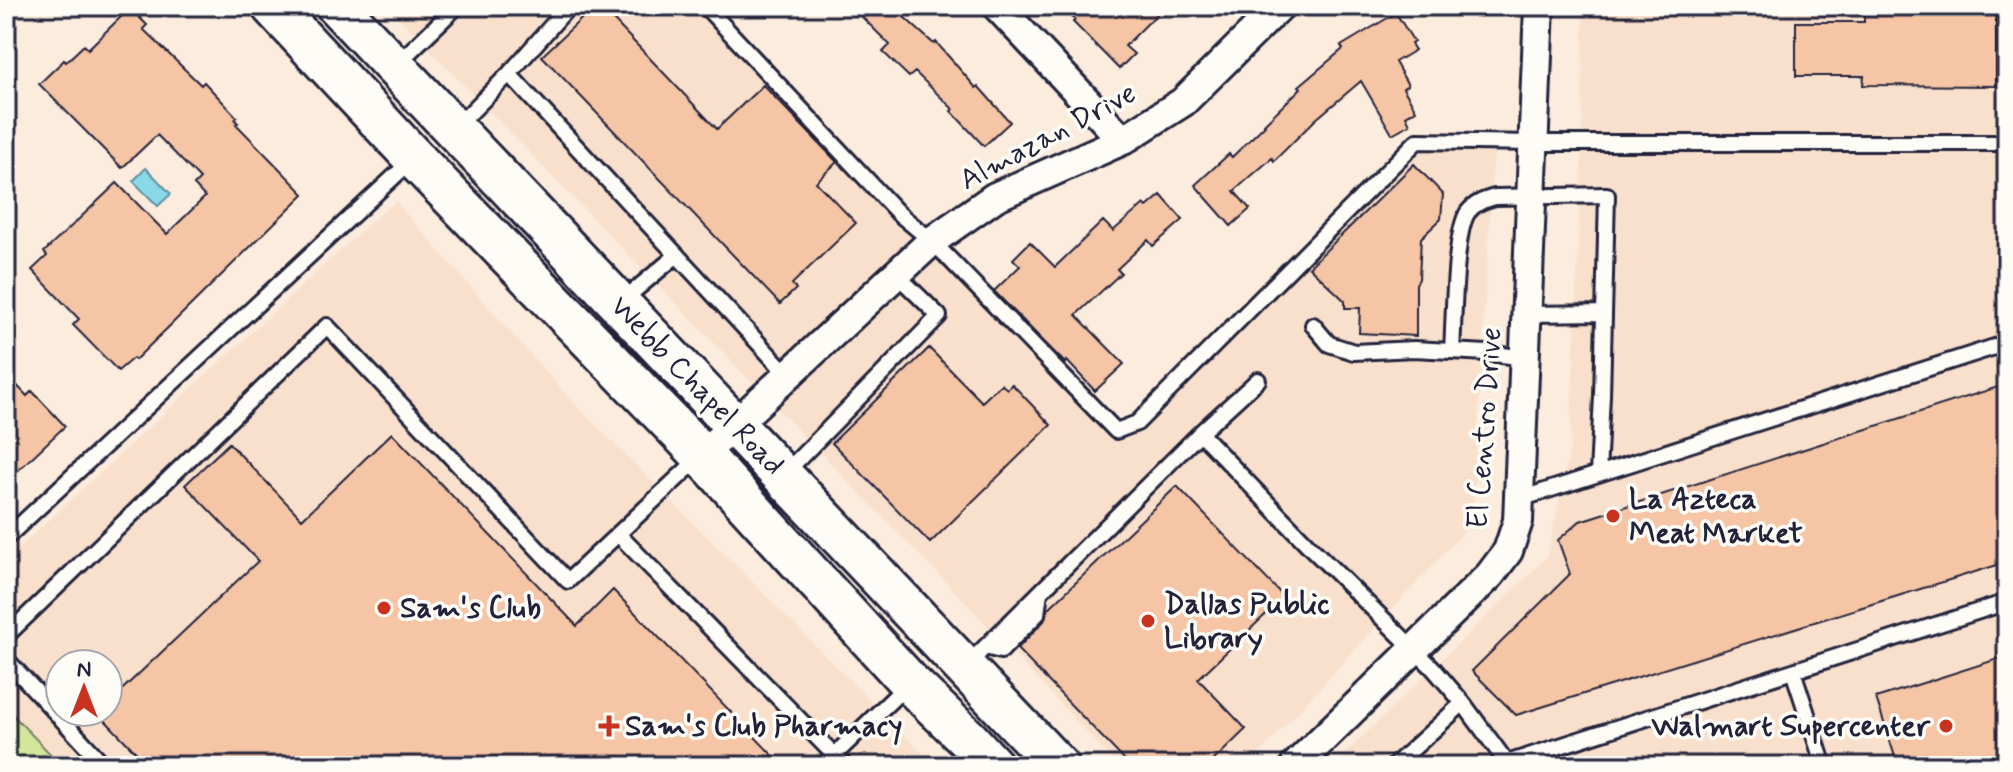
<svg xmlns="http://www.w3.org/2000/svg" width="2013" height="772" font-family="Mynerve,sans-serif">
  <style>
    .built { fill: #f9e0cd; fill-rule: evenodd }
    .green { fill: #d3e69a; stroke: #7a846a; stroke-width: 2 }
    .water { fill: #8ad9e8; stroke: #6090a3; stroke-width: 2 }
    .building { fill: #f5c5a5; stroke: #22223b; stroke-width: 2 }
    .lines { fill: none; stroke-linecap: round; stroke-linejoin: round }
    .lane-casing { stroke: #22223b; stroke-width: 20 }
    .street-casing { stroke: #22223b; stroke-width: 34 }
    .secondary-casing { stroke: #22223b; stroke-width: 46 }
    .lane { stroke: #fdfcf7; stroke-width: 14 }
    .street { stroke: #fdfcf7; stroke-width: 28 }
    .secondary { stroke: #fdfcf7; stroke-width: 40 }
    .poi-dot { fill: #c8321e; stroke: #fdfcf7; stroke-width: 3 }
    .labels { text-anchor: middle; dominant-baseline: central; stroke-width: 7; stroke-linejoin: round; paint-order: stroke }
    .street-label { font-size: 30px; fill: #22223b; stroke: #fdfcf7 }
    .poi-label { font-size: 30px; font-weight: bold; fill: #22223b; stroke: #fdfcf7; text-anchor: start }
  </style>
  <rect width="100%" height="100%" fill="#fbecde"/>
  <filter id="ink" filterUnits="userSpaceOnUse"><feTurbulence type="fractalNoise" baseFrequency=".0125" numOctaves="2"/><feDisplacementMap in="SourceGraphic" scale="16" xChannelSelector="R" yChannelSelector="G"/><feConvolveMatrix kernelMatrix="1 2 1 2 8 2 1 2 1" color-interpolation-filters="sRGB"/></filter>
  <g filter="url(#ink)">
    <path class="built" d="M 387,6 L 702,6 L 1131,433 L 1420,147 L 1494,149 L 1472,523 L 1248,766 L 1118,766 L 963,600 Z
      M 1583,6 L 2007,6 L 2007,766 L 1332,766 L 1547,557 L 1570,449 L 1582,148 Z
      M 396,202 L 568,397 L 935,766 L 6,766 L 6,560 L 374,219 ZM 60,664 L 108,664 L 108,712 L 60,712 Z"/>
    <path class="green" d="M 6,708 L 62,766 L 6,766 Z"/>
    <path class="water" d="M 146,168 L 171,194 L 158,206 L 133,181 Z"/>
    <path class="building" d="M 595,6 L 600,6 L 717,129 L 763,85 L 837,162 L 816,182 L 856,223 L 792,284 L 796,289 L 780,304 L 542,56 Z
      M 851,6 L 915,6 L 904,17 L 934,44 L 936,42 L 976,88 L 978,86 L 1010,122 L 984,146 L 951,111 L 953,109 L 915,72 L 909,77 L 883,52 L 890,45 Z
      M 1062,6 L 1165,6 L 1125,46 L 1134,54 L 1119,69 L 1073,22 L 1075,20 Z
      M 1864,6 L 1964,6 L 1964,11 L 1996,12 L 1996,86 L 1863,85 L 1864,76 L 1796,76 L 1796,22 L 1864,22 Z
      M 130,8 L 147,25 L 143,29 L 201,85 L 204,82 L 237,117 L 235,120 L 238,123 L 236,124 L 304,194 L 135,360 L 133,358 L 118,371 L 73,325 L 79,319 L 32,270 L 47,256 L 44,252 L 117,183 L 167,234 L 205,197 L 194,185 L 200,179 L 157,135 L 122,168 L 39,84 L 64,60 L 66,62 L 84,45 L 88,49 Z
      M 1396,13 L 1414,42 L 1411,44 L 1415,50 L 1395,62 L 1408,85 L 1403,88 L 1416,110 L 1406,116 L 1410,124 L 1392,134 L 1361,81 L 1315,120 L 1274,161 L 1272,158 L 1234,191 L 1250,209 L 1231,226 L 1195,185 L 1229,154 L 1232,157 L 1265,125 L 1264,124 L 1301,88 L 1299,86 L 1343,49 L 1341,46 Z
      M 1414,164 L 1443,194 L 1441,219 L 1421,238 L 1419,279 L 1416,284 L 1416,336 L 1359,333 L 1360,308 L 1345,308 L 1345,301 L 1309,267 Z
      M 1161,195 L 1183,220 L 1153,246 L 1148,240 L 1117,269 L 1121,273 L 1076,315 L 1124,364 L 1095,391 L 1067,361 L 1065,363 L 994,291 L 1020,266 L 1013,259 L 1030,242 L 1055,267 L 1103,221 L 1113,231 L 1144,204 L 1147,207 Z
      M 929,348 L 982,402 L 1001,384 L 1007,389 L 1012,384 L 1051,425 L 930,543 L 832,443 Z
      M 6,374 L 27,396 L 32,391 L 65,426 L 6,482 Z
      M 2007,384 L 2007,562 L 1516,715 L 1472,671 L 1570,574 L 1558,540 L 1580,521 Z
      M 392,433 L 577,626 L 613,590 L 783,766 L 149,766 L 98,713 L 108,712 L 108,703 L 258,561 L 185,485 L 229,443 L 302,519 Z
      M 1177,486 L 1284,597 L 1198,679 L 1246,729 L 1208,766 L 1130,766 L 1017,649 L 1044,621 L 1048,609 Z
      M 2007,656 L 2007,766 L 1898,766 L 1876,698 Z"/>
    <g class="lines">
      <defs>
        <path id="lane" d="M 705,6 L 898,213 L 932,241 L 1116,431 L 1137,423 L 1417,141 L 1533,143 L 2007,143
          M 397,64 L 457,6
          M 509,74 L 569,6
          M 458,128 L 468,115 L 509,74 L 788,375
          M 622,301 L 677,255
          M 1527,314 L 1604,313
          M 1313,325 L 1329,344 L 1354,352 L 1414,349 L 1487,353 L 1525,358
          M 1452,351 C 1454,323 1454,231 1468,212 C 1475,203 1484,200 1495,197 L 1607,195 L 1602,396 L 1598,474
          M 1200,433 L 1311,548 L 1433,668 L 1463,703 L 1507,763 L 1507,766
          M 699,458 L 618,534 L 845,766
          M 785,473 L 939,316 L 896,274
          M 1520,499 L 2007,343
          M 6,538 L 412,160
          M 6,636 L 327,326 L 568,581 L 618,534
          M 985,647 L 1001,651 L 1037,614 L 1040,592
          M 6,659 L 105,766
          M 967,665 L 1200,433 L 1258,380
          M 1793,671 L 1824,766
          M 1507,763 L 2007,602
          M 823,766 L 909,683
          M 1394,766 L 1463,703"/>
        <path id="street" d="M 997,6 L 1123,140
          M 702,455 L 932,241 L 995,197 L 1123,140 L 1183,102 L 1280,6
          M 1295,766 L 1490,575 L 1508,551 L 1518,521 L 1539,6"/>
        <path id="secondary" d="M 272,6 L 414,158 L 702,455 L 910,683 L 970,741 L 993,766
          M 337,6 L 1058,766"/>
      </defs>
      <use href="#lane" class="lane-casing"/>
      <use href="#street" class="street-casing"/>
      <use href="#secondary" class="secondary-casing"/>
      <use href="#lane" class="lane"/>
      <use href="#street" class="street"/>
      <use href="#secondary" class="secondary"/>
    </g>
  </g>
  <g class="poi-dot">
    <circle cx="1613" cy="516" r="8"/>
    <circle cx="384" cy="608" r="8"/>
    <circle cx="1148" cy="621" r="8"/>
    <path d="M605 714h8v8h8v8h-8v8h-8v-8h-8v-8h8z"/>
    <circle cx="1946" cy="726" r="8"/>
  </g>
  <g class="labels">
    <g class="street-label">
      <text transform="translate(1048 137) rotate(-28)">Almazan Drive</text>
      <text transform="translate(697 386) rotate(46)">Webb Chapel Road</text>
      <text transform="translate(1485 428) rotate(-86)">El Centro Drive</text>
    </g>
    <g class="poi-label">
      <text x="1629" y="499">La Azteca<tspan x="1629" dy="34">Meat Market</tspan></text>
      <text x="1164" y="604">Dallas Public<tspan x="1164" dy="34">Library</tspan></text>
      <text x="400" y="608">Sam's Club</text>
      <text x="625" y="726">Sam's Club Pharmacy</text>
      <text x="1930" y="726" text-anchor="end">Walmart Supercenter</text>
    </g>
  </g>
  <rect width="2013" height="772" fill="none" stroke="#fdfcf7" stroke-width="32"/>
  <rect x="16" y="16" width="1981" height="740" fill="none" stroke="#22223b" stroke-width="3" filter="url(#ink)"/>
  <g transform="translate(84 688)"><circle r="38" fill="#fdfcf7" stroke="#a5a5ac" stroke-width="2"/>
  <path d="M0-6L14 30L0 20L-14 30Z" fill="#c8321e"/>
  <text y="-12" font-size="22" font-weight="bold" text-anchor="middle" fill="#22223b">N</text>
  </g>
</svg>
